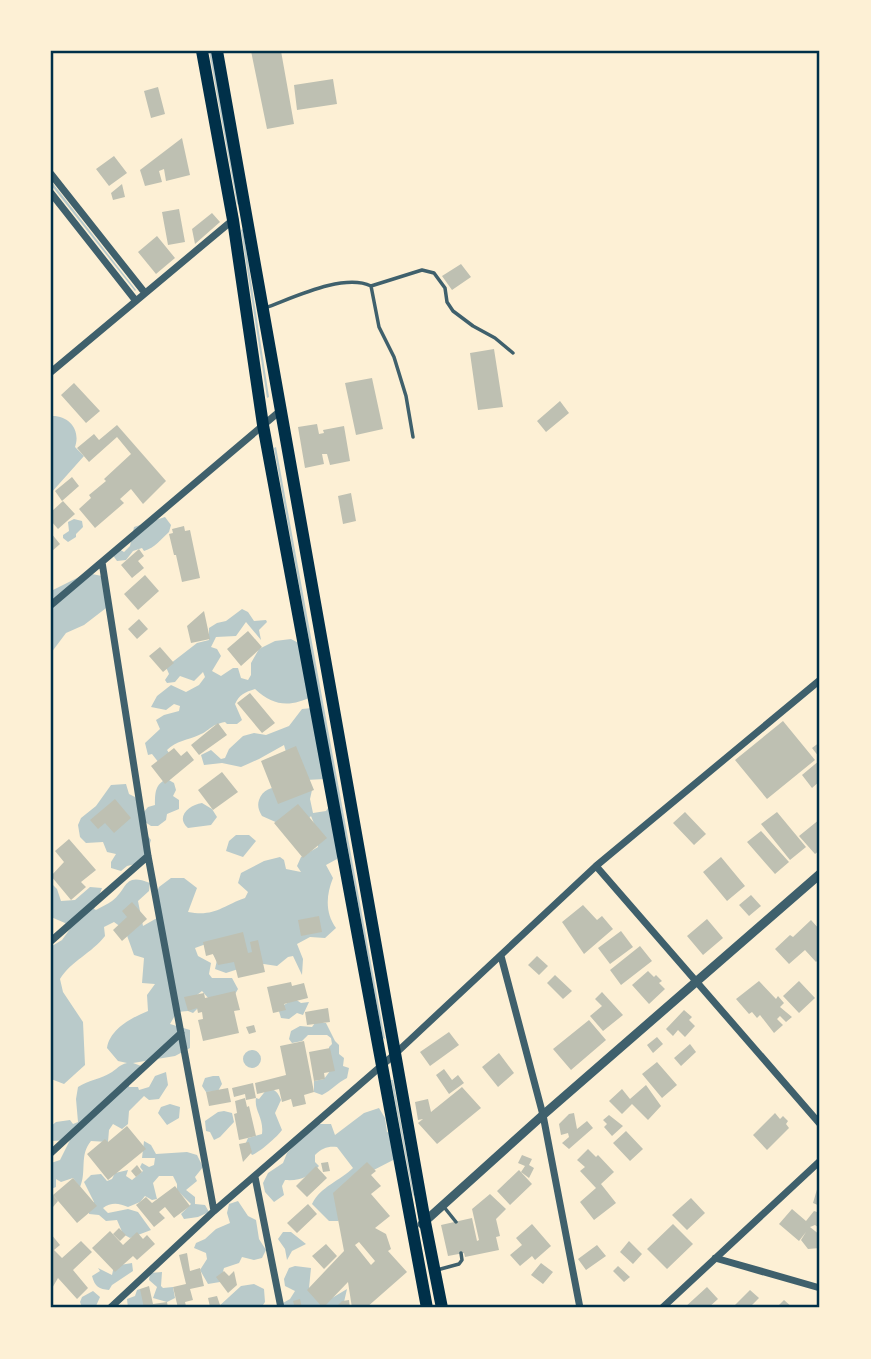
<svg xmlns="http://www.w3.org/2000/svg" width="871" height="1359" font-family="'Noto Serif',serif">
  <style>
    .green { fill: #b9caca }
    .building { fill: #bec0b2; fill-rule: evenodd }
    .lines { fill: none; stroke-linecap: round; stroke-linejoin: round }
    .service { stroke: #3f606c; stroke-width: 3.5 }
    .minor { stroke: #3f606c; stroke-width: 7 }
    .tertiary { stroke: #3f606c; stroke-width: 9 }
    .primary { stroke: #003049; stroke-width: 12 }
    .neatline { fill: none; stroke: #003049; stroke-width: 2.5 }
  </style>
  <rect width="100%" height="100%" fill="#fdf0d5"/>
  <path class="green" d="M 209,51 L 212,51 L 239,205 L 237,204 Z
    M 51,181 L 136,290 L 135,291 L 51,185 Z
    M 243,229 L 269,397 L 267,398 L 241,230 Z
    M 51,416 C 69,415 81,430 75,447 L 84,456 L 51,493 Z
    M 276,447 L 385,1039 L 383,1038 L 345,833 L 337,859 L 326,865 L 333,878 C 326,895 325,913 336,928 L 325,938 L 310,937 L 297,944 L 303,959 L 302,975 L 293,956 L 288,957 L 277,966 L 257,963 L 226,973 L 215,969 L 217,960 L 206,944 L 195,948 L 198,956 L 211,963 L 209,974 L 212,978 L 232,978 L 238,989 L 230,1003 L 209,999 L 202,991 L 197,995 L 200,1006 L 193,1013 L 188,1011 L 177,1012 L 170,1024 L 190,1030 L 190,1048 L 175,1056 L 133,1063 L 144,1067 L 129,1082 L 129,1087 L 138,1087 L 139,1090 L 149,1087 L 155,1076 L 166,1072 L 168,1085 L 159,1099 L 149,1100 L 144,1096 L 129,1111 L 128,1124 L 122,1129 L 113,1124 L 109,1130 L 108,1142 L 91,1141 C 79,1155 87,1172 80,1187 L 73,1178 L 61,1182 L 56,1179 L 56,1187 L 51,1189 L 51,1163 L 60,1160 L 70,1140 L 51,1141 L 51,1126 L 56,1122 L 70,1120 L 73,1124 L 78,1122 L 76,1099 L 78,1087 C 88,1080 102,1079 112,1072 C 118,1068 119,1065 127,1063 L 118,1061 L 107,1048 C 110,1029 131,1018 148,1011 L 147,995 L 155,984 L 142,983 L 144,958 L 134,955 L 125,930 L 114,922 L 104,927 L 105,936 C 92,953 71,961 60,979 L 63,992 L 83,1022 L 85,1065 L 64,1084 L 51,1079 L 51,951 L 52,946 L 62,940 L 70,929 L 65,923 L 51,917 L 51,883 L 57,889 L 61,901 L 75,900 L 90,887 L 102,888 L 94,909 L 96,910 C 101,907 108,904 112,901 C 128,889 123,872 150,883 L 149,891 L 138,901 L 143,926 L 157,918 L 155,897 L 159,887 L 171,878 L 184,878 L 197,888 L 188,912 C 215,917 222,906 245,898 L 248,892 L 238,883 L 241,873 L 264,861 L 280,857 L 284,860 L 286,869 L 301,872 L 297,866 L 301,857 L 318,847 L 315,826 L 311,816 L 304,824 L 280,824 L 262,816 C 259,811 257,806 259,800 C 266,779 296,789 312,790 L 310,799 L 313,813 L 326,811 L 330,805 L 313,696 C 291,707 274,707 255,689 C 245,692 239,695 235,704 L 242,720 L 237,724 L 227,724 L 225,722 C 210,725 211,730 199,735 C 188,740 176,741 167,750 L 174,760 L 159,763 L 152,754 L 148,755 L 145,743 L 160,729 L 156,720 L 164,715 L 179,711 L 180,706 L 174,704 L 166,710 L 151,707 L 157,696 L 171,685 L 186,692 L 199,685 L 205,677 L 203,672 L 194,681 L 180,676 L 175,682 L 167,683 L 165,680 L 169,674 L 166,667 L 197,643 L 209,640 L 209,628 L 217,623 L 226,621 L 242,609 L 248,612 L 254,621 L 266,620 L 267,622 L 259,630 L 261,640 L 246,622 L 236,636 L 216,637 L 211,647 L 217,649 L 221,656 L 212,671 L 221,676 L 233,668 L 238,668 L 241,678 L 248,680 L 251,675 L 251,663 L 259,649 L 275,641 L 291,639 L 308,648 L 314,667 L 274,448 Z
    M 165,517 L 171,525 L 169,532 C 161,539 155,548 144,551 L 142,548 L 133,551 L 126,560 L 117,561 L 112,554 L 119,549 L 124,552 L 130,546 L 134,527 Z
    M 74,519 L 82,521 L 83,527 L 76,534 L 76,537 L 68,542 L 63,538 L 63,535 L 69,531 L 68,522 Z
    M 87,573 L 107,577 L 110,605 L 84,625 L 66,633 L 51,653 L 51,591 Z
    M 312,708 L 325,779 L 306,780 L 286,752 L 284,745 L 259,759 L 241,767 L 222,763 L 204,765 L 201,755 L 211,750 L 221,759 L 225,758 L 229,749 L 243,736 L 254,733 L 266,735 L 289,726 L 302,709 Z
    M 167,779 L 174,783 L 176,790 L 173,796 L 179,800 L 179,809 L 167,814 L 166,820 L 158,826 L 151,826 L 145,822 L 144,831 L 151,840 L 144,862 L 127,866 L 121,871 L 111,868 L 111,862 L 116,854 L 107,852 L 103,842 L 86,843 L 80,837 L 78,825 L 81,818 L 96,806 L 111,785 L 126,784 L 129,794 L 135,797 L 143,813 L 148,807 L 155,805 C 155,793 155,784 167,779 Z
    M 202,803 L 212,809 L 217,817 L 211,825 L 188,828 C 175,817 189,805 202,803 Z
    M 236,835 L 249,835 L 256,841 L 243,857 L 226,851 L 229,841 Z
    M 295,999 L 301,1003 L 309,1002 L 303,1015 L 297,1013 L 289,1019 L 281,1018 L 278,1008 Z
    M 315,1023 L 326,1023 L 335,1041 L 339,1045 L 339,1054 L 344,1058 L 343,1066 L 349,1068 L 347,1078 C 337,1083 332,1090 322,1095 L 314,1092 L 314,1081 L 324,1079 L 330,1071 L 329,1047 L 332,1044 L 331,1038 L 327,1035 L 308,1035 L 302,1041 L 292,1043 L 289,1039 L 291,1031 L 300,1026 L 312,1027 Z
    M243 1059a9 9 0 1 1 18 0a9 9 0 1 1-18 0Z
    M 213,1076 L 219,1076 L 222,1084 L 218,1091 L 206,1092 L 202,1086 L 205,1078 Z
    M 391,1080 L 393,1080 L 414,1195 L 413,1196 Z
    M 267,1089 C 275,1089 278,1092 281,1100 L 275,1113 L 282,1130 C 277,1137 260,1152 252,1155 L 245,1145 L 248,1138 L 262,1134 C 264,1117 254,1111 256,1098 L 259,1099 Z
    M 170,1104 L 180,1107 L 179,1118 L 167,1125 L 158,1113 L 161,1107 Z
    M 379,1108 L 385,1118 L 387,1132 L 390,1133 L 399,1157 L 364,1175 L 350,1209 L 338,1221 L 329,1221 L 312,1204 C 321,1186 340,1181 353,1168 L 337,1147 C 328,1146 322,1148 315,1155 L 315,1162 L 319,1166 C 309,1177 301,1181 285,1180 L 282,1186 L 284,1195 L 274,1202 L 265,1192 L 263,1183 L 268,1173 L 283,1163 L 287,1153 L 316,1124 L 331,1124 L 335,1135 L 364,1113 Z
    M 224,1111 L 232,1113 L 234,1122 L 220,1137 L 214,1140 L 210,1132 L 206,1131 L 205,1121 L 218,1112 Z
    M 144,1141 L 151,1145 L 156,1154 L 187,1152 L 197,1155 L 203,1167 L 195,1177 L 197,1181 L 186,1190 L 195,1197 L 195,1204 L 205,1205 L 209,1212 L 198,1217 L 184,1219 L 181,1214 L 191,1204 L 177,1190 L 177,1184 L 173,1176 L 159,1176 L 153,1183 L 157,1199 L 152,1200 L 145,1196 L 140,1202 L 128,1207 C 119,1203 111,1202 103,1208 L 108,1213 L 128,1209 L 138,1212 L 151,1230 L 130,1238 L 123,1234 L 117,1220 L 106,1221 L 99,1215 L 89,1214 L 89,1208 L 94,1202 L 84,1182 L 91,1175 L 101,1174 L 107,1181 L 112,1179 L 115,1173 L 128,1170 L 126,1176 L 132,1180 L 143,1171 L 140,1167 L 142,1163 L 149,1167 L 154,1165 L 155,1158 L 142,1158 Z
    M 238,1201 L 248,1216 L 256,1220 L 259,1239 L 266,1250 L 262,1258 L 254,1260 L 242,1257 L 239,1263 L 224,1268 L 220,1282 L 208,1284 L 200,1270 L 207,1259 L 206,1253 L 194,1248 L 196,1243 L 205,1239 L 216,1229 L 230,1223 L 227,1213 L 229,1204 Z
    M 283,1232 L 291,1232 L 306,1244 L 292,1251 L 287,1260 L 285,1249 L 278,1239 Z
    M 132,1263 L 133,1271 L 112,1285 L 109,1290 C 99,1289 95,1287 92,1276 L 100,1271 L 98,1268 L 112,1275 L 114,1266 Z
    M 295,1266 L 311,1268 L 309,1288 L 332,1298 L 347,1289 L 344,1302 L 338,1308 L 283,1308 L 283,1303 L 290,1299 L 295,1291 L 285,1286 L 284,1279 L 289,1268 Z
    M 162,1272 L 161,1286 L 163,1288 L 173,1287 L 175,1298 L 167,1302 L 153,1298 L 157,1287 L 149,1280 L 150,1273 Z
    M 254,1284 L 264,1289 L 265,1302 L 261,1308 L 217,1308 L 241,1286 Z
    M 140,1289 L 145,1291 L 146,1308 L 128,1308 L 127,1299 L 135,1296 L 137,1290 Z
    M 93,1291 L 100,1297 L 96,1306 L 82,1307 L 80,1302 L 82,1297 Z"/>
  <path class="building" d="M 251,51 L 281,51 L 294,124 L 267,129 Z
    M 333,79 L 337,104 L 297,110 L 294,85 Z
    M 158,87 L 165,114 L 151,118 L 144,91 Z
    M 182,138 L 190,175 L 166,181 L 164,169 L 159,171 L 162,182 L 145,186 L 140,170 Z
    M 114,156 L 127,173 L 109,186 L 96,169 Z
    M 122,184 L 125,197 L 113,200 L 111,193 Z
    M 179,209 L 185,242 L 168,245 L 162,212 Z
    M 212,213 L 220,222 L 195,244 L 192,229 Z
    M 157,236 L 175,258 L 156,274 L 138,252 Z
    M 461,264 L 471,277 L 452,290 L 442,276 Z
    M 494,349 L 503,407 L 478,410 L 470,353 Z
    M 372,378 L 383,429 L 356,435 L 345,383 Z
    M 74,383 L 100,411 L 86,423 L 61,395 Z
    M 560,401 L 569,413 L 546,432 L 537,421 Z
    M 317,424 L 319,434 L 324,433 L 323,430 L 344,426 L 350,461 L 330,465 L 327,454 L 322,454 L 324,464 L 305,468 L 298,427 Z
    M 117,425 L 166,481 L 143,504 L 131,489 L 120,499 L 124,503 L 95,528 L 79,509 L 91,498 L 89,495 L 106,481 L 104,479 L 131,454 L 117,437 L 89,462 L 77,448 L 94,434 L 99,440 Z
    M 72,477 L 79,486 L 62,501 L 55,491 Z
    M 351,493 L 356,521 L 343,524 L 338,496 Z
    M 63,501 L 75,514 L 58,529 L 51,521 L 51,512 Z
    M 184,526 L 185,531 L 190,530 L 200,578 L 182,582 L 176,555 L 174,555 L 169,534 L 173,533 L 172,529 Z
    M 51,533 L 60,544 L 51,552 Z
    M 139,549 L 144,556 L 138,561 L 144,568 L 132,578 L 121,565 Z
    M 145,575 L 159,591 L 138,610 L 124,594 Z
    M 204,611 L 210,639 L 191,643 L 187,626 Z
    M 139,619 L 148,629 L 137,639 L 128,629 Z
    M 248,631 L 262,647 L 241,666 L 227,649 Z
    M 160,647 L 174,663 L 163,672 L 149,656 Z
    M 250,693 L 275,723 L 262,733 L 237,703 Z
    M 783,721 L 815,760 L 767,799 L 735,760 Z
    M 218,723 L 227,735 L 199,755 L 191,745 Z
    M 820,742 L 820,756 L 819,757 L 812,748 Z
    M 296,746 L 314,790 L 278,804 L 261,761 Z
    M 174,748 L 181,756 L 187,751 L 194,760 L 165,784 L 151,766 Z
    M 820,760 L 820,781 L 812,788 L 802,775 Z
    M 222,772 L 238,792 L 213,810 L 198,790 Z
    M 115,799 L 131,818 L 114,833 L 105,823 L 98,829 L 90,820 Z
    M 298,804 L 327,838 L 303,858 L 274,823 Z
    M 685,812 L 706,834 L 694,845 L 673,823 Z
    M 777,812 L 806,847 L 790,860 L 761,824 Z
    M 820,819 L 820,850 L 815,854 L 799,836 Z
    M 761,831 L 789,862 L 775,874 L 747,842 Z
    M 69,839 L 96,870 L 81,882 L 86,887 L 71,900 L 51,876 L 64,862 L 55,851 Z
    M 721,857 L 745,886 L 727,901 L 703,872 Z
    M 751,895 L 761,906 L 749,916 L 739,905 Z
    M 132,902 L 147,919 L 122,941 L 113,930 L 127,917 L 122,911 Z
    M 583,905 L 597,920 L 602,916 L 613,929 L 584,954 L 562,922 Z
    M 319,916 L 322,932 L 301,936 L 298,920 Z
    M 707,919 L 723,938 L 703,955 L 687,936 Z
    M 811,920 L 820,930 L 820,958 L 816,962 L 805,950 L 789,964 L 775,949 L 790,935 L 793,937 Z
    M 621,931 L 633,947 L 610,964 L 598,948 Z
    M 243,932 L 248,953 L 252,952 L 250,942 L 258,940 L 265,972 L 238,978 L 234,962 L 218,965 L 213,954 L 206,956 L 203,942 Z
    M 640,946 L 652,961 L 621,985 L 610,970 Z
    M 537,956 L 548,966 L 539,975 L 528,965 Z
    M 648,971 L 654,977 L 656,975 L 662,981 L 659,983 L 665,989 L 649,1004 L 632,985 Z
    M 555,975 L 572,991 L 563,999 L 547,983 Z
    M 759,981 L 776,999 L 778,996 L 784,1003 L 780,1007 L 792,1017 L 786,1022 L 780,1016 L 777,1019 L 783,1025 L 774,1033 L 760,1015 L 757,1018 L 752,1012 L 749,1014 L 736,999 Z
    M 799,981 L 815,998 L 799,1013 L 783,996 Z
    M 291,982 L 292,986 L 304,983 L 308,998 L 284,1004 L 286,1010 L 273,1013 L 267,987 Z
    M 235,991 L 240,1010 L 234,1011 L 239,1033 L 203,1041 L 198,1020 L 203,1019 L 202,1012 L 198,1013 L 197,1008 L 188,1011 L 184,997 L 204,993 L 205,998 Z
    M 602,992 L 623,1015 L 603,1031 L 590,1016 L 602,1006 L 595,999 Z
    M 328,1008 L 330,1022 L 307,1025 L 305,1012 Z
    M 684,1010 L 692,1017 L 689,1020 L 695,1026 L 685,1037 L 678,1030 L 673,1036 L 666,1029 Z
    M 589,1020 L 606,1040 L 571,1070 L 553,1049 Z
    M 254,1025 L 256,1032 L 249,1034 L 246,1027 Z
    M 449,1032 L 459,1045 L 430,1066 L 420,1052 Z
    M 657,1037 L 663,1044 L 653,1053 L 647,1045 Z
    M 304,1041 L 314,1092 L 304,1095 L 306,1104 L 293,1107 L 291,1099 L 282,1102 L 279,1089 L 257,1094 L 255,1083 L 286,1075 L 280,1046 Z
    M 690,1044 L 696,1052 L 681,1066 L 674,1058 Z
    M 330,1048 L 335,1071 L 324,1073 L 325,1079 L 314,1081 L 309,1052 Z
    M 499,1053 L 514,1073 L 498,1087 L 482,1067 Z
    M 657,1062 L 677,1085 L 662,1098 L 642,1074 Z
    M 444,1069 L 452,1080 L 458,1075 L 464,1083 L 449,1094 L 436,1075 Z
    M 253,1083 L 256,1098 L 246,1100 L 245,1094 L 234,1097 L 232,1088 Z
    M 646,1085 L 661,1106 L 648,1120 L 632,1104 L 622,1114 L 609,1101 L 622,1089 L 630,1099 Z
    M 462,1087 L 481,1108 L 437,1144 L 418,1123 L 423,1119 L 418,1120 L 415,1102 L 428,1099 L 431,1112 Z
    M 228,1088 L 231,1102 L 209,1106 L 206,1092 Z
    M 245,1098 L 247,1107 L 249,1106 L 256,1136 L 239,1140 L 234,1114 L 237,1113 L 235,1101 Z
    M 574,1113 L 577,1129 L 587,1121 L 593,1128 L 569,1149 L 562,1143 L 569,1137 L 568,1133 L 561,1135 L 559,1124 L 569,1114 Z
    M 775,1113 L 780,1119 L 783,1116 L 788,1121 L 786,1124 L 789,1128 L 767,1150 L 753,1135 Z
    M 609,1115 L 623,1126 L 612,1136 L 604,1127 L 607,1124 L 603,1120 Z
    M 127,1126 L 146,1149 L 108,1180 L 87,1154 L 105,1139 L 108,1142 Z
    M 626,1131 L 643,1149 L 630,1161 L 613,1143 Z
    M 249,1142 L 252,1152 L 243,1162 L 239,1144 Z
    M 588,1149 L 596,1157 L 598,1155 L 614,1172 L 601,1184 L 616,1203 L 594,1220 L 580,1202 L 596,1188 L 580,1171 L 585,1167 L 577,1160 Z
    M 522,1155 L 532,1159 L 529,1165 L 534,1168 L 529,1178 L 521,1172 L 525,1166 L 518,1163 Z
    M 328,1162 L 330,1171 L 323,1172 L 321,1163 Z
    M 367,1162 L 376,1171 L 371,1175 L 381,1186 L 371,1194 L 390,1216 L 375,1228 L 386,1234 L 391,1249 L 388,1251 L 407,1272 L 366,1308 L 352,1308 L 348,1282 L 323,1308 L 307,1290 L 344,1251 L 333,1193 ZM 359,1242 L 375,1261 L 371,1265 L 355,1245 Z
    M 137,1165 L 142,1172 L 136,1177 L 131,1171 Z
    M 316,1166 L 327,1178 L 307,1197 L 296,1186 Z
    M 519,1170 L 532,1184 L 510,1205 L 497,1191 Z
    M 73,1178 L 97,1206 L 77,1223 L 53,1195 Z
    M 175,1186 L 190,1206 L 174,1218 L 165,1207 L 159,1212 L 165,1218 L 154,1227 L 136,1205 L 146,1197 L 152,1203 Z
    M 818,1186 L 820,1186 L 820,1206 L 813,1203 Z
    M 51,1193 L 58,1201 L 53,1207 L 51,1204 Z
    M 490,1194 L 506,1209 L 496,1219 L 500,1236 L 496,1237 L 499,1250 L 465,1257 L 464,1253 L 448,1256 L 441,1225 L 472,1218 L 477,1241 L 479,1240 L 472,1209 Z
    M 691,1198 L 705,1213 L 687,1230 L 672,1215 Z
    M 308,1204 L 317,1214 L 297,1233 L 287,1223 Z
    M 792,1209 L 806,1221 L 814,1211 L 820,1213 L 820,1226 L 819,1228 L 815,1225 L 810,1227 L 820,1235 L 820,1248 L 808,1249 L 801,1240 L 806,1232 L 799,1241 L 779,1224 Z
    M 532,1224 L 551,1246 L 535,1260 L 532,1256 L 520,1266 L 510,1255 L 522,1245 L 516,1238 Z
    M 673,1224 L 693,1244 L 667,1269 L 647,1249 Z
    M 119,1228 L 126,1235 L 120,1241 L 113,1234 Z
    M 110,1231 L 123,1245 L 137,1232 L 143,1239 L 147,1235 L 155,1244 L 137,1260 L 133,1256 L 115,1272 L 92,1248 Z
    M 51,1234 L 60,1245 L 54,1250 L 62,1258 L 81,1241 L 92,1252 L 73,1270 L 88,1288 L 77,1299 L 58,1278 L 51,1290 Z
    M 629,1241 L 642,1254 L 633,1264 L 620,1252 Z
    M 326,1244 L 337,1256 L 324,1269 L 312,1256 Z
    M 597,1245 L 606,1256 L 586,1270 L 578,1259 Z
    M 187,1253 L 190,1271 L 200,1268 L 204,1286 L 190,1289 L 193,1300 L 185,1302 L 186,1306 L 178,1308 L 173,1287 L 186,1284 L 179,1255 Z
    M 541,1263 L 553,1272 L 543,1284 L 531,1275 Z
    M 618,1266 L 630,1277 L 624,1282 L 613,1271 Z
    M 224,1271 L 229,1276 L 234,1271 L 237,1285 L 228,1293 L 216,1277 Z
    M 149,1286 L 153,1304 L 167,1302 L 168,1308 L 144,1308 L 140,1289 Z
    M 707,1287 L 718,1299 L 708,1308 L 684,1308 Z
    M 750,1290 L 759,1298 L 749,1308 L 732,1308 Z
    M 217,1296 L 220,1305 L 210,1307 L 208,1298 Z
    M 300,1299 L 302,1308 L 295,1308 L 293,1301 Z
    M 349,1300 L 350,1308 L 335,1308 L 342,1301 Z
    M 784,1300 L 793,1308 L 776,1308 Z"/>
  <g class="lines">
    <path class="service" d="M 371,286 L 422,270 L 434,273 L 445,288 L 447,302 L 453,311 L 473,326 L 495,338 L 513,353
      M 265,308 C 293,298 343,273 371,286 L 379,327 L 394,357 L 406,396 L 413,437
      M 444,1207 L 456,1222
      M 437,1270 L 459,1264 L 462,1260 L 461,1253"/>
    <path class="minor" d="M 51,174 L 145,293
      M 51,193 L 136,301
      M 51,372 L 234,219
      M 102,562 L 148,856 L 214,1211
      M 51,605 L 280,411
      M 596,866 L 820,1124
      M 51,941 L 148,856
      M 501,956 L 543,1115 L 580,1308
      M 51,1153 L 181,1033
      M 255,1177 L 281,1308
      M 715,1258 L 820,1288
      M 110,1308 L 214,1211 L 395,1054 L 596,866 L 820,680
      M 662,1308 L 820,1161"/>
    <path class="tertiary" d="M 422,1224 L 543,1115 L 820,874"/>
    <path class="primary" d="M 202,51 L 233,220 L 263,425 L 427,1308
      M 217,51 L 425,1222 L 442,1308"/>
  </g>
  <rect width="871" height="1359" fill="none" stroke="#fdf0d5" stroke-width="105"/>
  <rect x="52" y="52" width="766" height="1254" class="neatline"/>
</svg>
